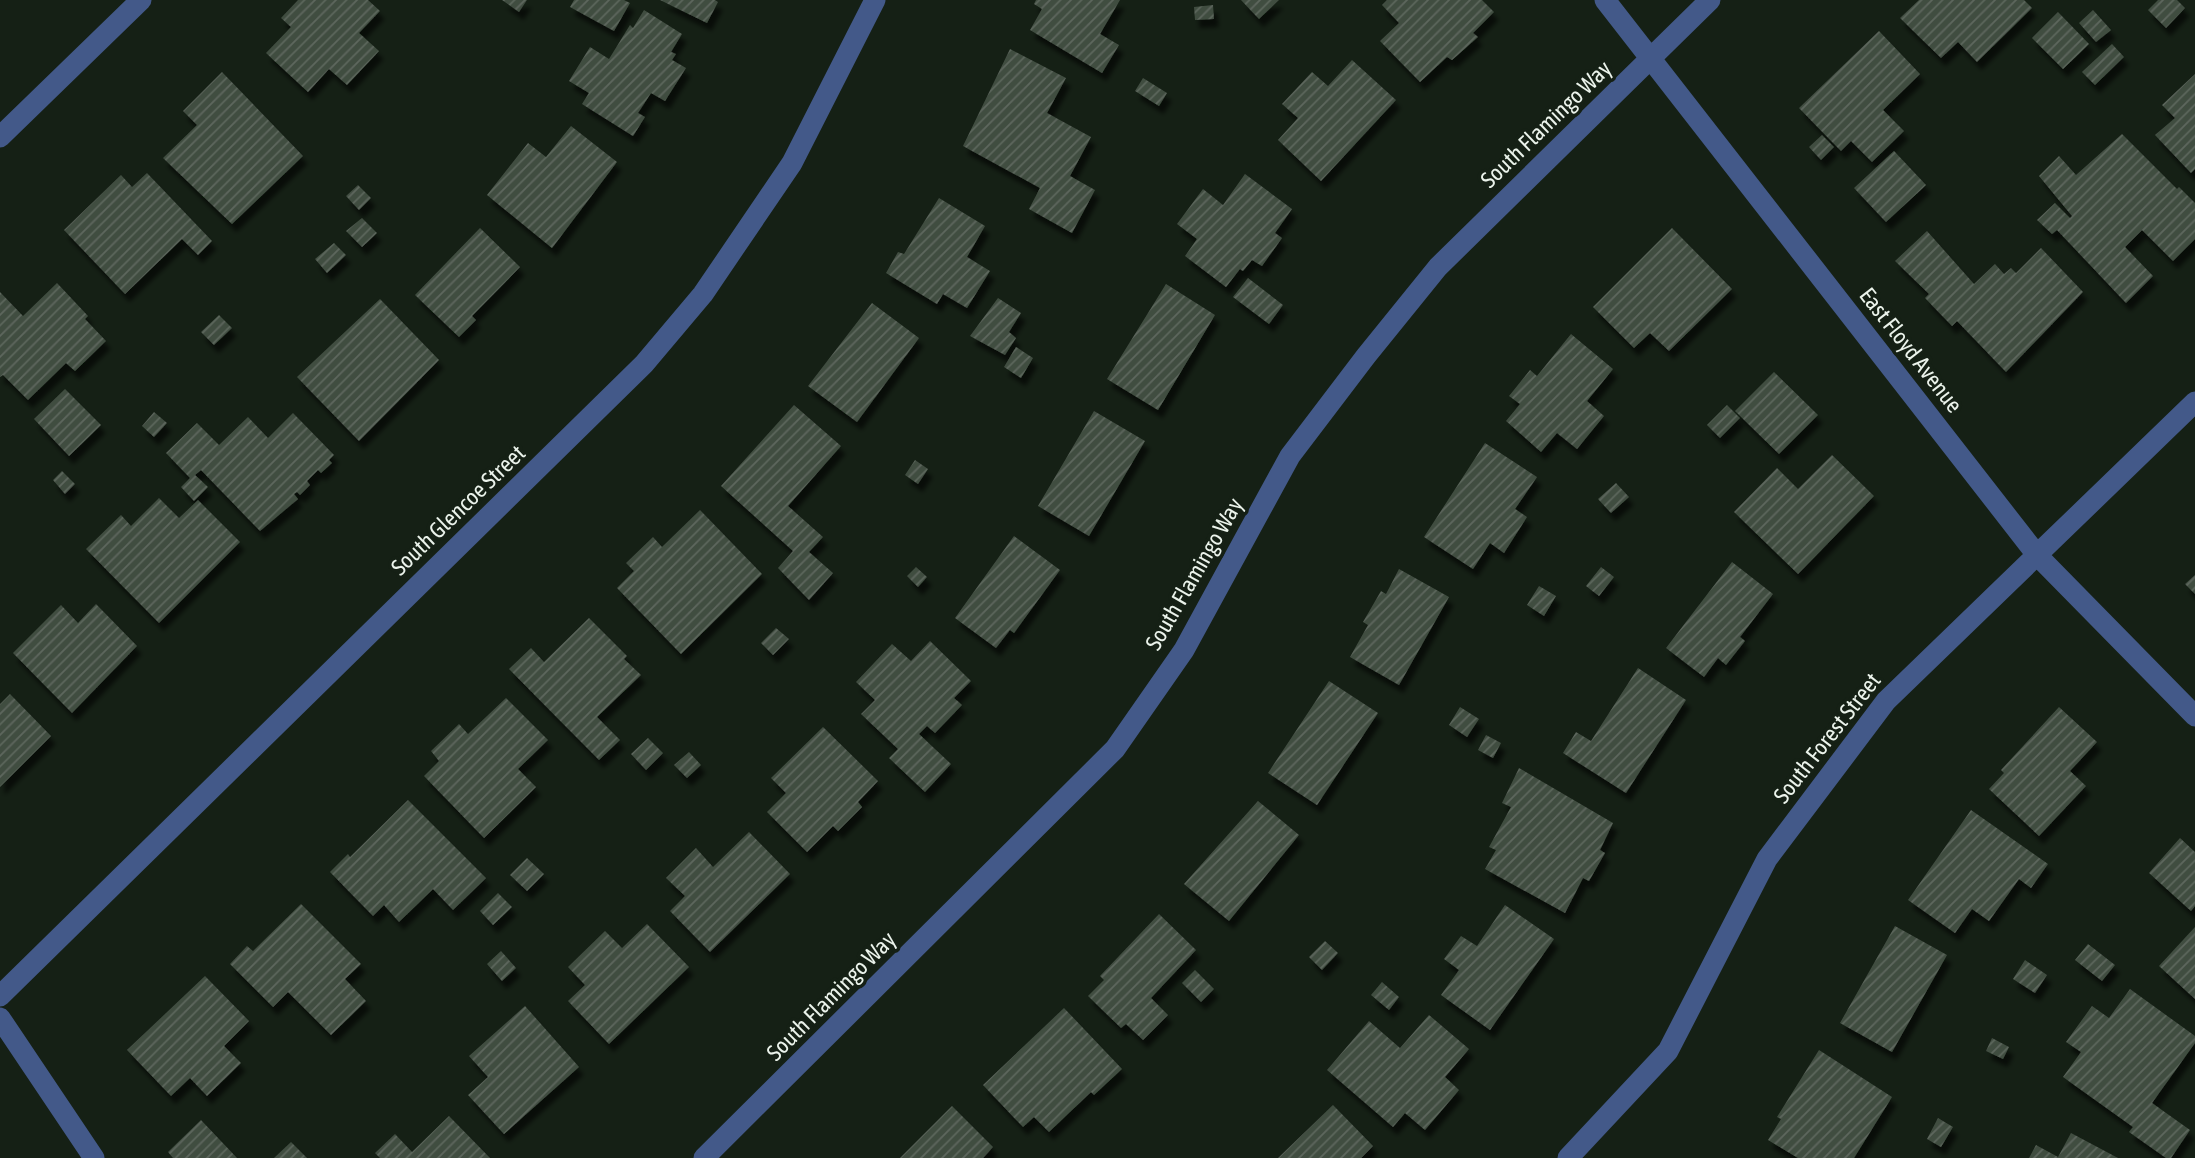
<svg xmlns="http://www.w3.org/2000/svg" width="2195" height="1158" font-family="'Asap Condensed',sans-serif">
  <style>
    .building { fill: url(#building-hatch); filter: url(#shadow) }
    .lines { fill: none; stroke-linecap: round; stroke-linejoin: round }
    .minor { stroke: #435989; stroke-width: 21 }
    .labels { text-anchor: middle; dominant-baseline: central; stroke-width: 7; stroke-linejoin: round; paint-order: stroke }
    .street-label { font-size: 23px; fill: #ebf3eb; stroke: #152015 }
  </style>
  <defs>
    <pattern id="building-hatch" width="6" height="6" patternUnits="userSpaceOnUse" patternTransform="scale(1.75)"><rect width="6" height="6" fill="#414d41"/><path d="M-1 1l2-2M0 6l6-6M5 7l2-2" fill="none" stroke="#5d675d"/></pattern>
    <filter id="shadow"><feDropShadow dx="4.5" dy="8" stdDeviation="2" flood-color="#0009"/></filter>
  </defs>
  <rect width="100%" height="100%" fill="#152015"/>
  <path class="building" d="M 298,0 L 368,0 L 380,11 L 359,33 L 379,51 L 347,85 L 329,69 L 308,92 L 266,53 L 291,27 L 281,18 Z
    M 502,0 L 527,0 L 519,12 Z
    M 574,0 L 624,0 L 630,3 L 614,31 L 570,7 Z
    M 660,0 L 715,0 L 718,2 L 707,23 Z
    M 1036,0 L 1120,0 L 1100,34 L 1119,45 L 1102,73 L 1030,30 L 1042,9 L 1034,4 Z
    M 1241,0 L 1279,0 L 1259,19 Z
    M 1387,0 L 1482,0 L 1494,12 L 1473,33 L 1478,37 L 1452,60 L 1447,57 L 1420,82 L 1380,41 L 1399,23 L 1382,5 Z
    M 1919,0 L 2024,0 L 2032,8 L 1977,62 L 1958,42 L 1941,58 L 1900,18 Z
    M 2158,0 L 2177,0 L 2185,8 L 2166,28 L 2148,10 Z
    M 1213,5 L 1214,19 L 1195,20 L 1194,7 Z
    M 644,10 L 682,34 L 671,52 L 676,54 L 672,60 L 686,68 L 665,101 L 651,93 L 638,113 L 645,117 L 633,136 L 582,104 L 589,93 L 569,81 L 590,47 L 609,59 L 630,25 L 633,28 Z
    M 2093,10 L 2111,30 L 2096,42 L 2079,23 Z
    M 2058,12 L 2089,44 L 2063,69 L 2032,38 Z
    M 1879,31 L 1920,74 L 1883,110 L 1904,131 L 1872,162 L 1851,141 L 1841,151 L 1799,108 Z
    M 2112,44 L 2124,57 L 2095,85 L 2082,72 Z
    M 1010,49 L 1066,78 L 1047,113 L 1091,137 L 1070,176 L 1095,190 L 1072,233 L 1029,209 L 1040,188 L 963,146 Z
    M 1352,60 L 1396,100 L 1321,181 L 1278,140 L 1298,118 L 1282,104 L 1312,72 L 1328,86 Z
    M 222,72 L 303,156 L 232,224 L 163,158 L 197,125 L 183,111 Z
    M 2195,74 L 2195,169 L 2191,173 L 2155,135 L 2175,118 L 2162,105 Z
    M 1143,78 L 1167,93 L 1159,106 L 1135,91 Z
    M 571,126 L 617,162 L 552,248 L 487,195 L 528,143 L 546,157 Z
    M 2122,134 L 2177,189 L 2179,187 L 2195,203 L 2195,239 L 2173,261 L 2142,230 L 2125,247 L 2153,276 L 2126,303 L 2057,230 L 2052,234 L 2037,220 L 2055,203 L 2070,218 L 2072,216 L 2039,176 L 2059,156 L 2076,175 Z
    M 1822,135 L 1834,147 L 1821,160 L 1809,147 Z
    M 1894,151 L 1926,185 L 1886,222 L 1854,188 Z
    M 147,173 L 212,241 L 198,255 L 182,239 L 125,294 L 64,230 L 121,175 L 132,187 Z
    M 1245,174 L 1292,209 L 1275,233 L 1282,238 L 1262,266 L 1252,260 L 1243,271 L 1240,269 L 1226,287 L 1185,256 L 1197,239 L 1177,224 L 1203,189 L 1223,205 Z
    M 358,185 L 371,198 L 359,210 L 346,196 Z
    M 939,198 L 985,226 L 967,257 L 990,271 L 967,308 L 943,294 L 937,304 L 886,273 L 898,252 L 904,254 Z
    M 362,218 L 377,233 L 362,247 L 346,231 Z
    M 480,228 L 520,267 L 472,316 L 476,320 L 459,337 L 415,295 Z
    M 1672,228 L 1732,289 L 1669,351 L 1650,333 L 1634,348 L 1593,307 Z
    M 1927,231 L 1974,284 L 1995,264 L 2004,274 L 2011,268 L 2016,273 L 2041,248 L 2083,292 L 2006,372 L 1957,321 L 1952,326 L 1925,298 L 1929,294 L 1895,261 Z
    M 334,243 L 346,255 L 327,273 L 315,259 Z
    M 1248,278 L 1283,305 L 1269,324 L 1233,297 Z
    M 57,283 L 88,316 L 85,319 L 106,341 L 75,371 L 66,363 L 28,400 L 3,375 L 0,377 L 0,292 L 23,316 Z
    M 1166,284 L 1215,315 L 1158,410 L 1107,379 Z
    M 998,298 L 1021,313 L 1009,332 L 1016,338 L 1005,355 L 970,336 Z
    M 380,299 L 439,360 L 359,441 L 297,377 Z
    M 872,303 L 919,338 L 857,422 L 808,386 Z
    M 219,315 L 232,328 L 214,345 L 201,332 Z
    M 1571,334 L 1613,369 L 1587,401 L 1604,416 L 1577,449 L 1557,433 L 1541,452 L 1506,421 L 1520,404 L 1509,396 L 1530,370 L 1537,376 Z
    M 1016,347 L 1033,358 L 1021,378 L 1004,367 Z
    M 1774,372 L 1818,415 L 1779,454 L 1735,411 Z
    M 65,389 L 101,425 L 69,456 L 34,419 Z
    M 794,405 L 841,446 L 788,506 L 823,537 L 809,552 L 833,573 L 809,600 L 778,568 L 793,551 L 721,486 Z
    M 1727,405 L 1740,418 L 1720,438 L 1707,425 Z
    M 1094,411 L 1145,441 L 1089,536 L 1038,506 Z
    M 154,412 L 167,423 L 154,437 L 142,426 Z
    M 293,413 L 334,455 L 329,460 L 332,463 L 321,473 L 318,470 L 307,481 L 310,485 L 300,495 L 297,492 L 294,494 L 298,499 L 260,531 L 201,470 L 195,475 L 208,487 L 194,501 L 181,487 L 190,478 L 166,453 L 197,423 L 219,445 L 248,417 L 268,438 Z
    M 1485,443 L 1537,477 L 1515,509 L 1527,517 L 1504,553 L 1490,543 L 1473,569 L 1424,537 Z
    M 1832,455 L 1874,496 L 1798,574 L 1734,512 L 1777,468 L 1798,489 Z
    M 915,460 L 928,469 L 918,484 L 905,475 Z
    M 62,471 L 75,484 L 65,494 L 53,480 Z
    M 1616,483 L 1629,497 L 1611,513 L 1598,499 Z
    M 159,498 L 179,518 L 198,500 L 240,542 L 159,623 L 86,549 L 121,515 L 131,526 Z
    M 700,510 L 762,574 L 681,654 L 617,588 L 634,571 L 626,563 L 653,537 L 662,547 Z
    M 1014,536 L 1060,570 L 1014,633 L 1010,630 L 996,648 L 955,618 Z
    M 1732,562 L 1773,594 L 1740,637 L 1745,641 L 1726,665 L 1718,658 L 1704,677 L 1666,648 Z
    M 916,567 L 927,577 L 918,587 L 907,576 Z
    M 1601,567 L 1614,577 L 1599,596 L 1586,586 Z
    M 1399,569 L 1449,597 L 1399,685 L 1350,657 L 1368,625 L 1363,622 L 1381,591 L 1386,594 Z
    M 2195,575 L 2195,594 L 2185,584 Z
    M 1539,586 L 1556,596 L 1544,616 L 1527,605 Z
    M 96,604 L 137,646 L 72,713 L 13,653 L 61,605 L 78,623 Z
    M 589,618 L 627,656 L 624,659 L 641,675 L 597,717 L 620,740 L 599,760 L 509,669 L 531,648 L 544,662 Z
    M 776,628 L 789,639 L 773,655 L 761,643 Z
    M 930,641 L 971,681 L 954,698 L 962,705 L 935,733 L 927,726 L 919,734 L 951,764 L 925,792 L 889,758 L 898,749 L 861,714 L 875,700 L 856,682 L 892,644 L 911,661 Z
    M 1638,668 L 1686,700 L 1626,793 L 1563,753 L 1576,732 L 1591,741 Z
    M 1329,681 L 1378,713 L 1317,805 L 1268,773 Z
    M 10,694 L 51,736 L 0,787 L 0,704 Z
    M 506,698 L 548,740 L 518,769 L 536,787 L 484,838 L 424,776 L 439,761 L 431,751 L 459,724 L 468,734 Z
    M 1460,707 L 1479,719 L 1467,737 L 1449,725 Z
    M 2059,707 L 2097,742 L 2070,771 L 2086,786 L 2039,836 L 1989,789 L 2004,773 L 2001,770 Z
    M 823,727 L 878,781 L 858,802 L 862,807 L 838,831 L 833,826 L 807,852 L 767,812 L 786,793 L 771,778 Z
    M 1486,735 L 1501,743 L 1493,758 L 1478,750 Z
    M 648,738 L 663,753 L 646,770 L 631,754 Z
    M 689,752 L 701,765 L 687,778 L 674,765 Z
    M 1519,768 L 1613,823 L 1600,850 L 1605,853 L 1589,881 L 1583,878 L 1565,913 L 1485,869 L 1496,850 L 1489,847 L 1511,807 L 1502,803 Z
    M 408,800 L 486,878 L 453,910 L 433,889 L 399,922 L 384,905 L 373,916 L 330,872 L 348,854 L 350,857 Z
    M 1258,801 L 1299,835 L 1229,921 L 1184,884 Z
    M 1971,810 L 2048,864 L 2031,888 L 2019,879 L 1989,921 L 1972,909 L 1955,933 L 1908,900 Z
    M 749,832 L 790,874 L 710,952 L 670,911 L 685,896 L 666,878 L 696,848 L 713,867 Z
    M 2180,838 L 2195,852 L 2195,906 L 2191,911 L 2149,873 Z
    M 527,858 L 544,874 L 527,891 L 510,875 Z
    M 498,893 L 512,907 L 493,925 L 480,911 Z
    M 301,904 L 361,964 L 345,979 L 366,1001 L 331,1035 L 288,992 L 273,1007 L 230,964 L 247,946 L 253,951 Z
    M 1505,905 L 1554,939 L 1490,1030 L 1441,995 L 1459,970 L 1444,959 L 1461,936 L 1477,946 Z
    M 1159,914 L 1196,950 L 1151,998 L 1168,1015 L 1143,1040 L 1126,1024 L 1121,1028 L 1088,996 L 1104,980 L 1100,976 Z
    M 647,924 L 689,967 L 609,1044 L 568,1001 L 585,985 L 568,967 L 605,931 L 622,948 Z
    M 1895,926 L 1947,955 L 1892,1052 L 1840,1023 Z
    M 2195,927 L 2195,999 L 2159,966 Z
    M 1325,941 L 1338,953 L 1322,970 L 1309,957 Z
    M 2088,944 L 2115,965 L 2102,981 L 2075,960 Z
    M 501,951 L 516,968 L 502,981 L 487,964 Z
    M 2025,960 L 2047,975 L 2035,993 L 2013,979 Z
    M 1195,970 L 1214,989 L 1201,1002 L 1182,983 Z
    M 205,976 L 249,1021 L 224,1046 L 241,1063 L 207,1096 L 190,1078 L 171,1096 L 127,1050 Z
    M 1382,982 L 1399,997 L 1389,1010 L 1371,995 Z
    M 2130,989 L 2195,1036 L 2195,1043 L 2152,1103 L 2190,1130 L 2171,1158 L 2166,1158 L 2129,1132 L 2133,1127 L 2063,1077 L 2081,1052 L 2066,1042 L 2092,1006 L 2109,1018 Z
    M 525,1006 L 579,1067 L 504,1134 L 468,1095 L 488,1077 L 469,1056 Z
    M 1064,1008 L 1122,1069 L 1094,1095 L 1091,1092 L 1049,1132 L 1034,1117 L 1023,1127 L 983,1085 Z
    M 1429,1015 L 1469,1049 L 1445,1077 L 1459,1090 L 1425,1130 L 1405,1113 L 1393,1127 L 1327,1070 L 1369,1021 L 1400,1048 Z
    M 1992,1038 L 2009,1047 L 2003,1059 L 1986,1051 Z
    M 1819,1050 L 1892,1097 L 1854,1158 L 1798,1158 L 1768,1140 L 1781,1119 L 1777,1117 Z
    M 1333,1105 L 1373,1146 L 1361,1158 L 1278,1158 Z
    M 952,1106 L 993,1147 L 983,1158 L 900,1158 Z
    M 449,1116 L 490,1158 L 380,1158 L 375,1153 L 395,1134 L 412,1152 Z
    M 1938,1118 L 1953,1127 L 1941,1147 L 1927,1139 Z
    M 201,1120 L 237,1158 L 173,1158 L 168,1152 Z
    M 2071,1133 L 2118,1158 L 2029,1158 L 2036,1145 L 2058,1157 Z
    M 291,1142 L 307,1158 L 274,1158 Z"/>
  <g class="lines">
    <path class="minor" d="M 1605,0 L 2037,555 L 2195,716
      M 0,137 L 141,0
      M 0,996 L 644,364 L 703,294 L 792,163 L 875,0
      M 0,1018 L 94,1158
      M 704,1158 L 1115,749 L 1184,650 L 1290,456 L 1366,356 L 1438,267 L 1710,0
      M 1568,1158 L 1668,1051 L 1767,859 L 1886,701 L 2195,402"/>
  </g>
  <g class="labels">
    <g class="street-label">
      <text transform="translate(1546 124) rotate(-44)">South Flamingo Way</text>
      <text transform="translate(1911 350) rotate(52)">East Floyd Avenue</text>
      <text transform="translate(458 510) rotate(-44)">South Glencoe Street</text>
      <text transform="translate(1194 574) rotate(-60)">South Flamingo Way</text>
      <text transform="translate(1827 738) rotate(-52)">South Forest Street</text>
      <text transform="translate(831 996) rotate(-45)">South Flamingo Way</text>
    </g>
  </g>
</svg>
